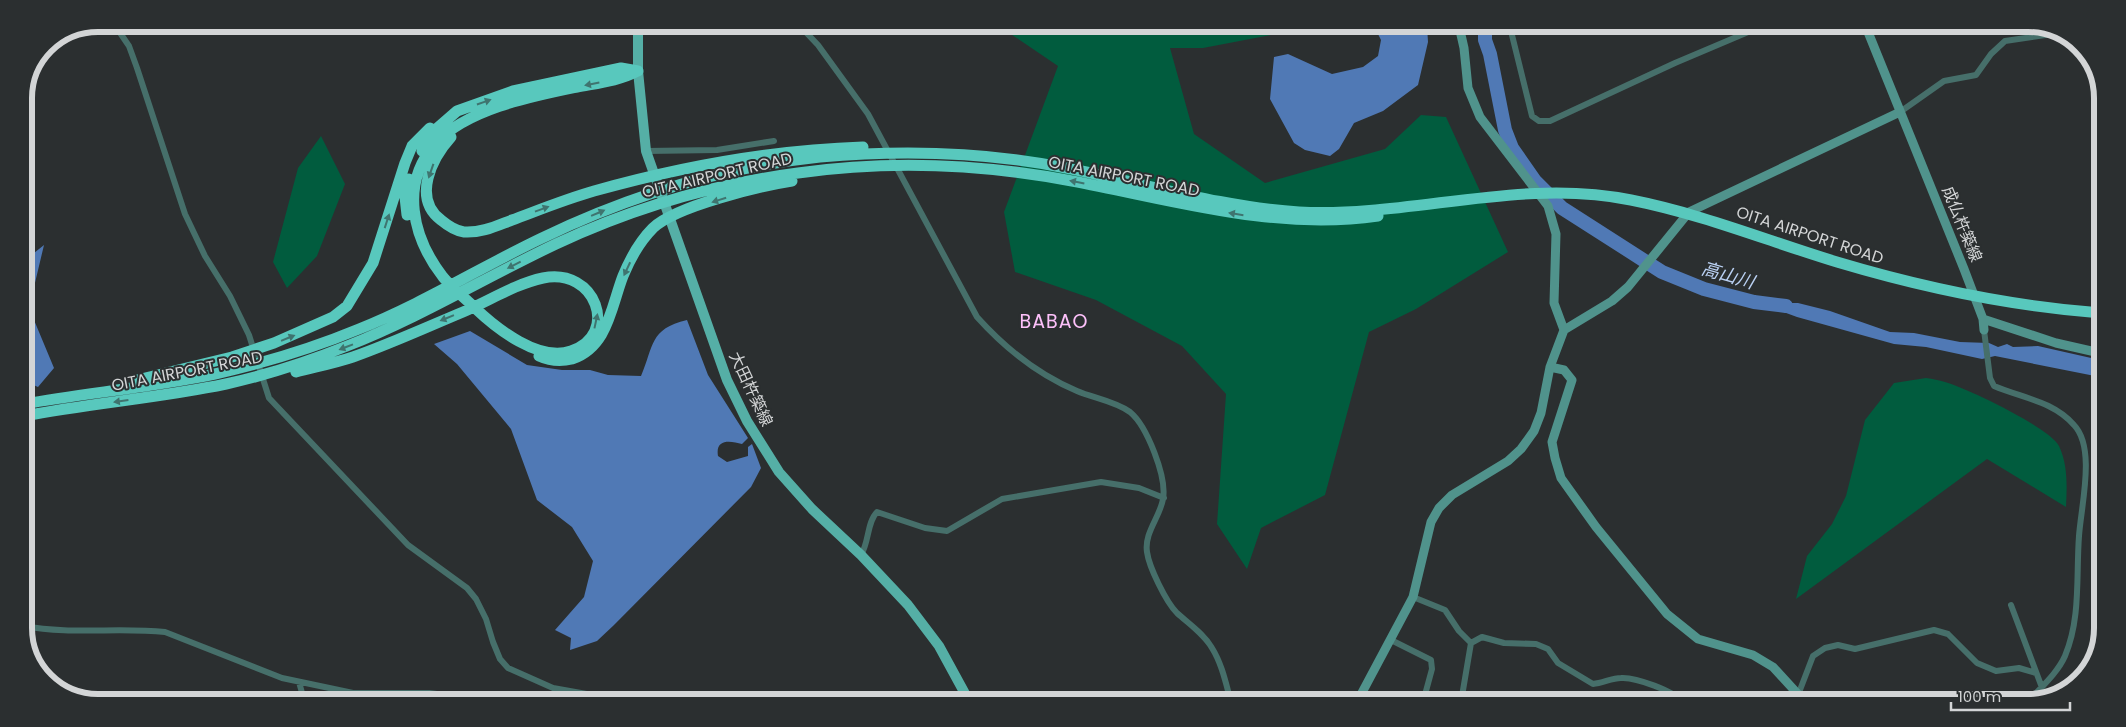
<svg xmlns="http://www.w3.org/2000/svg" width="2126" height="727" font-family="Poppins,'Noto Sans JP',sans-serif">
  <style>
    .green { fill: #015c3e }
    .water { fill: #5079b5 }
    .lines { fill: none; stroke-linecap: round; stroke-linejoin: round }
    .river { stroke: #5079b5; stroke-width: 14 }
    .street { stroke: #466f6a; stroke-width: 6 }
    .secondary { stroke: #50938c; stroke-width: 9 }
    .primary { stroke: #55afa6; stroke-width: 10 }
    .highway { stroke: #58c8bd; stroke-width: 11 }
    .oneway { fill: #3f746f }
    .labels { text-anchor: middle; dominant-baseline: central; stroke-width: 4; stroke-linejoin: round; paint-order: stroke }
    .street-label { font-size: 16px; fill: #d3d5d6; stroke: #2b2f30 }
    .water-label { font-size: 18px; font-style: italic; fill: #bad1f3; stroke: #2b2f30 }
    .quarter-label { font-size: 19px; letter-spacing: 1px; fill: #fdc1fa; stroke: #2b2f30 }
    .rim { fill: none; stroke: #d3d5d6; stroke-width: 6 }
  </style>
  <rect width="100%" height="100%" fill="#2b2f30"/>
  <path class="green" d="M 999,26 L 1273,26 L 1271,35 L 1203,48 L 1170,48 L 1194,134 L 1265,183 L 1385,149 L 1421,115 L 1446,117 L 1508,252 L 1416,309 L 1369,332 L 1325,495 L 1261,528 L 1247,569 L 1217,524 L 1226,394 L 1182,346 L 1096,300 L 1015,272 L 1004,212 L 1058,66 Z
    M 321,136 L 345,184 L 317,256 L 287,288 L 273,262 L 298,168 Z
    M 1926,378 C 1933,379 1939,380 1945,382 C 1967,388 2050,428 2059,446 C 2068,465 2067,487 2066,507 L 1987,459 L 1796,599 L 1807,556 L 1832,524 L 1846,496 L 1865,420 L 1894,383 Z"/>
  <path class="water" d="M 1369,26 L 1427,26 L 1428,42 L 1418,85 L 1383,111 L 1354,123 L 1339,149 L 1330,156 L 1305,150 L 1294,143 L 1270,99 L 1274,57 L 1288,54 L 1332,74 L 1363,67 L 1378,56 L 1381,40 L 1377,32 Z
    M 44,245 L 29,308 L 54,368 L 38,387 L 24,381 L 24,257 L 29,257 Z
    M 1759,303 L 1798,303 L 1830,311 L 1890,332 L 1914,333 L 1960,342 L 1989,343 L 1998,347 L 2007,344 L 2013,347 L 2038,346 L 2100,360 L 2100,377 L 1995,356 L 1982,359 L 1926,347 L 1894,344 L 1797,317 Z
    M 687,320 L 708,375 L 748,438 L 742,444 C 731,441 715,438 718,456 L 727,462 L 748,456 L 748,447 L 752,444 L 761,468 L 751,487 L 614,625 L 597,641 L 570,650 L 571,638 L 555,630 L 584,597 L 593,561 L 572,527 L 537,500 L 511,429 L 457,364 L 434,344 L 470,331 L 527,365 L 562,370 L 590,370 L 608,375 L 641,376 C 654,346 649,329 687,320 Z"/>
  <g class="lines">
    <path class="river" d="M 1485,27 L 1485,40 L 1490,54 L 1505,130 L 1512,148 L 1535,181 L 1562,208 L 1662,272 L 1704,289 L 1754,302 L 1786,306"/>
    <path class="street" d="M 114,24 L 129,46 L 137,68 L 185,214 L 205,256 L 230,296 L 249,335 L 269,398 L 408,545 L 467,588 L 476,599 L 486,619 L 493,642 L 500,659 L 508,668 L 553,688 L 620,700
      M 799,25 L 818,45 L 868,114 L 977,317 C 1004,347 1039,375 1077,391 C 1093,398 1115,401 1130,412 C 1147,426 1167,477 1163,499 C 1160,517 1144,533 1147,552 C 1149,567 1166,602 1177,613 C 1189,624 1204,634 1212,648 C 1222,664 1226,684 1231,702
      M 1510,27 L 1532,116 L 1539,121 L 1550,121 L 1675,63 L 1760,27
      M 2030,37 L 2031,28
      M 1900,112 L 1944,81 L 1976,75 L 1991,54 L 2005,41 L 2059,33
      M 646,151 L 717,150 L 774,141
      M 1984,330 L 1990,378 L 1994,386 C 2022,398 2053,401 2074,425 C 2096,448 2081,506 2079,536 C 2076,576 2081,618 2065,656 C 2057,674 2039,689 2027,703
      M 861,555 C 869,543 867,522 877,512 L 925,528 L 947,531 L 1002,499 L 1101,482 L 1139,488 L 1164,498
      M 1413,597 L 1445,610 L 1459,631 L 1471,643
      M 2011,605 L 2041,685
      M 24,626 C 71,635 118,627 165,632 L 282,678 L 353,693 L 429,693 L 484,700 L 527,700
      M 1391,640 L 1431,660 L 1432,669 L 1423,702
      M 299,682 L 304,700
      M 559,700 L 570,693
      M 1461,702 L 1471,643 L 1482,637 L 1504,643 L 1536,644 L 1548,649 L 1558,663 L 1593,684 C 1603,683 1612,678 1621,678 C 1635,677 1675,691 1683,703
      M 1795,703 L 1813,656 L 1825,648 L 1838,645 L 1855,649 L 1934,630 L 1948,634 L 1977,663 L 1996,671 L 2019,668 L 2036,673"/>
    <path class="secondary" d="M 1459,26 L 1464,48 L 1468,88 L 1480,117 L 1548,206 L 1556,234 L 1554,303 L 1564,330
      M 1866,27 L 1964,269 L 1983,319 L 1984,330
      M 1983,319 L 2056,343 L 2100,353
      M 1550,367 L 1564,370 L 1572,380 L 1552,442 L 1555,458 L 1561,478 L 1596,527 L 1667,614 L 1698,639 L 1753,655 L 1773,667 L 1806,703
      M 1357,702 L 1413,597 L 1431,522 L 1439,508 L 1452,495 L 1508,461 L 1521,449 L 1534,431 L 1541,413 L 1550,367 L 1564,330 L 1612,301 L 1628,287 L 1689,212 L 1900,112"/>
    <path class="primary" d="M 638,25 L 638,71 L 646,151 L 727,380 L 747,421 L 779,472 L 812,509 L 861,555 L 908,605 L 939,646 L 969,701"/>
    <path class="highway" d="M 451,137 C 432,158 412,198 441,220 C 447,225 456,231 464,232 C 482,233 496,226 512,220 C 539,210 566,199 594,191 C 683,166 771,150 863,147
      M 422,151 L 434,131 L 457,111 L 513,91 L 621,68 L 638,71
      M 407,215 L 405,197 L 409,179
      M 539,356 C 550,361 560,362 572,359 C 608,347 611,307 623,276 C 630,259 640,241 653,228 C 676,206 760,186 792,181
      M 296,372 C 315,367 335,363 353,357 C 390,344 427,327 463,312 C 489,301 515,284 543,278 C 596,267 620,335 571,351 C 539,362 497,329 475,308 C 465,298 452,288 443,277 C 412,237 400,184 435,144 C 466,109 533,96 577,87 C 598,83 619,81 638,71
      M 137,380 L 232,357 L 274,343 L 333,317 L 347,306 L 373,263 L 405,163 L 412,146 L 430,128
      M 24,404 C 87,393 152,387 215,374 C 264,363 313,348 359,329 C 422,304 481,267 542,238 C 629,196 724,167 820,157 C 901,150 986,152 1066,168 C 1144,183 1220,207 1299,212 C 1410,218 1520,177 1631,200 C 1702,214 1768,241 1837,262 C 1924,288 2010,306 2101,313
      M 24,416 C 91,403 159,398 226,384 C 267,375 307,362 347,346 C 419,318 486,277 556,244 C 633,208 714,184 798,173 C 889,160 982,164 1072,181 C 1174,200 1274,231 1378,216"/>
  </g>
  <defs><path id="oneway-solid" d="M-6-.8H1V-3.2L6.5 0L1 3.2V.8H-6Z" transform="scale(1.25)"/></defs>
  <g class="oneway">
    <use href="#oneway-solid" transform="translate(592 84) rotate(169)"/>
    <use href="#oneway-solid" transform="translate(484 102) rotate(-19)"/>
    <use href="#oneway-solid" transform="translate(431 171) rotate(109)"/>
    <use href="#oneway-solid" transform="translate(1077 182) rotate(-169)"/>
    <use href="#oneway-solid" transform="translate(719 200) rotate(163)"/>
    <use href="#oneway-solid" transform="translate(542 209) rotate(-20)"/>
    <use href="#oneway-solid" transform="translate(598 213) rotate(-23)"/>
    <use href="#oneway-solid" transform="translate(1236 214) rotate(-171)"/>
    <use href="#oneway-solid" transform="translate(387 221) rotate(-72)"/>
    <use href="#oneway-solid" transform="translate(514 265) rotate(153)"/>
    <use href="#oneway-solid" transform="translate(627 269) rotate(115)"/>
    <use href="#oneway-solid" transform="translate(447 318) rotate(158)"/>
    <use href="#oneway-solid" transform="translate(596 321) rotate(-78)"/>
    <use href="#oneway-solid" transform="translate(288 338) rotate(-22)"/>
    <use href="#oneway-solid" transform="translate(346 347) rotate(159)"/>
    <use href="#oneway-solid" transform="translate(121 401) rotate(172)"/>
  </g>
  <g class="labels">
    <g class="street-label">
      <text transform="translate(717 175) rotate(-13)">OITA AIRPORT ROAD</text>
      <text transform="translate(1124 176) rotate(11)">OITA AIRPORT ROAD</text>
      <text transform="translate(1962 224) rotate(68)">成仏杵築線</text>
      <text transform="translate(1810 235) rotate(18)">OITA AIRPORT ROAD</text>
      <text transform="translate(187 371) rotate(-11)">OITA AIRPORT ROAD</text>
      <text transform="translate(751 389) rotate(65)">大田杵築線</text>
    </g>
    <g class="water-label">
      <text transform="translate(1728 275) rotate(16)">高山川</text>
    </g>
    <g class="quarter-label">
      <text x="1054" y="321">BABAO</text>
    </g>
  </g>
  <path d="M0 0H2126V727H0ZM98 32H2028A66 66 0 0 1 2094 98V628A66 66 0 0 1 2028 694H98A66 66 0 0 1 32 628V98A66 66 0 0 1 98 32Z" fill="#2b2f30" fill-rule="evenodd"/>
  <path class="rim" d="M98 32H2028A66 66 0 0 1 2094 98V628A66 66 0 0 1 2028 694H98A66 66 0 0 1 32 628V98A66 66 0 0 1 98 32Z"/>
  <path d="M1951 702v8h119v-8" fill="none" stroke="#d3d5d6" stroke-width="2.5"/>
  <text x="1958" y="702" font-size="15" fill="#d3d5d6" stroke="#2b2f30" stroke-width="4" paint-order="stroke">100 m</text>
</svg>
